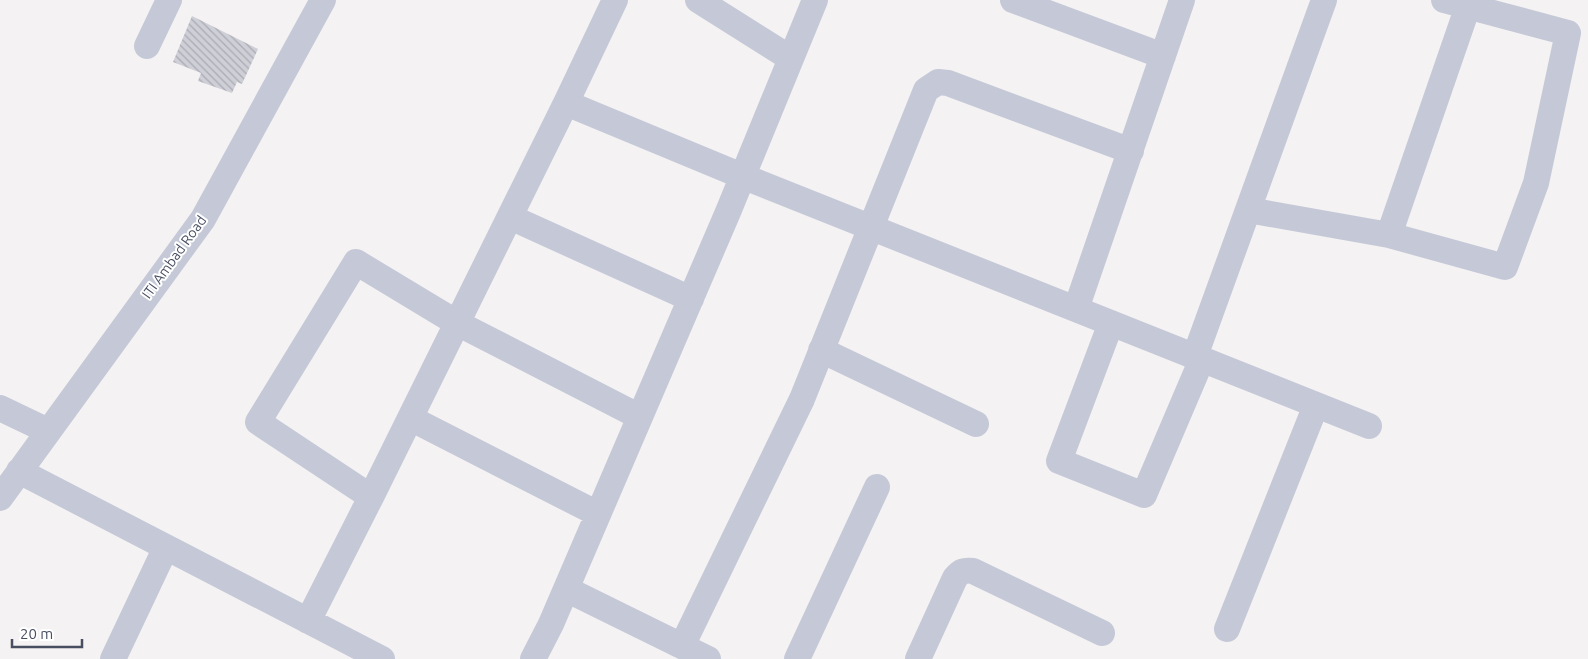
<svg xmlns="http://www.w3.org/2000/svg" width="1588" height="659" font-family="Ubuntu,sans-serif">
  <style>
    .building { fill: url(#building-back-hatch) }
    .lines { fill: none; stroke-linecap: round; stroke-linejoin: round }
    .minor { stroke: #c5c9d7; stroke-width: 26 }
    .labels { text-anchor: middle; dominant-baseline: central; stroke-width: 4; stroke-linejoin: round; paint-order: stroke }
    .street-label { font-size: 14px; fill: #484e61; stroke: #fff }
  </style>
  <defs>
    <pattern id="building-back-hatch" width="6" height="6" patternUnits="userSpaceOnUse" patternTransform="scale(1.25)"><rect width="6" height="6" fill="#cecfd7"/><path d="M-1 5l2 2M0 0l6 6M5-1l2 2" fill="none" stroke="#a9aab2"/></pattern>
  </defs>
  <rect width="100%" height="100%" fill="#f4f2f2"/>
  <path class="building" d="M 192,16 L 258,49 L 242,84 L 237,82 L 232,93 L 198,81 L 201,73 L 173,62 Z"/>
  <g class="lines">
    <path class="minor" d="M 698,0 L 790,58
      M 1013,0 L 1163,56
      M 147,46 L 169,0
      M 566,103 L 615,0
      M 1248,210 L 1389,235 L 1505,267 L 1536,183 L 1568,33 L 1444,0
      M 510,217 L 691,299
      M 1389,235 L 1468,6
      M 1076,309 L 1182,0
      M 1111,323 L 1059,461 L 1144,495 L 1202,359
      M 821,350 L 976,424
      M 1195,356 L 1324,0
      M 0,408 L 48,431
      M 410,418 L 598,514
      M 19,471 L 382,659
      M 371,497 L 258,422 L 356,262 L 457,323 L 640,417
      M 0,498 L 203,219 L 323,0
      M 566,589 L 708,659
      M 308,621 L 371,497 L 566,103 L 742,176 L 1369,426
      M 1227,629 L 1316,405
      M 682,646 L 802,399 L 926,90 L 938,82 L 948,83 L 1131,151
      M 113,659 L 166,547
      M 533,659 L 551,624 L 728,212 L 815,0
      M 797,659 L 877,487
      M 918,659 L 955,578 C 961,571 964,570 973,571 L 1102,633"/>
  </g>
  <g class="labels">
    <g class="street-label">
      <text transform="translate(174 257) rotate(-54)">ITI Ambad Road</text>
    </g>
  </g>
  <path d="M12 639v8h70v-8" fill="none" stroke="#484e61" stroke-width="2.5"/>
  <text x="20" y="639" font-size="15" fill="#484e61" stroke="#ffffff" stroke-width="4" paint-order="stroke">20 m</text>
</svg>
